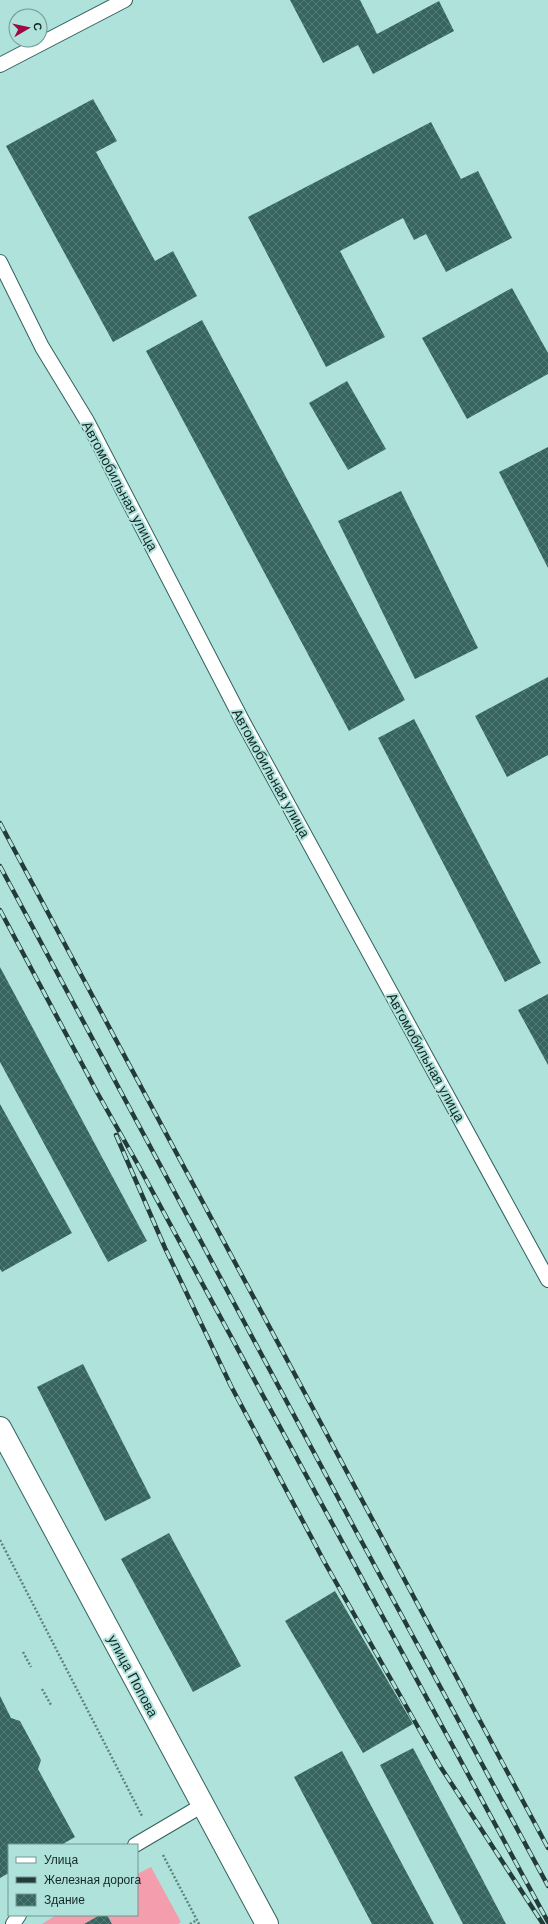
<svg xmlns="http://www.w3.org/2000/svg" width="548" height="1924" font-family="Helvetica,sans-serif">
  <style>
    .grass { fill: #f39dad }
    .building { fill: url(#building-cross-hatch) }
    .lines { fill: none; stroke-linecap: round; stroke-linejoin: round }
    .service-casing { stroke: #32625d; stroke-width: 16 }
    .tertiary-casing { stroke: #32625d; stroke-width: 24 }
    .path { stroke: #60837f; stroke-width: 2.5; stroke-dasharray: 2 2; stroke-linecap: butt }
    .service { stroke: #fff; stroke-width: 14 }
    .tertiary { stroke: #fff; stroke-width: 22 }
    .rail-casing { stroke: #243c39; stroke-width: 4.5 }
    .rail { stroke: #b0e2dc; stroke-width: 3; stroke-dasharray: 9; stroke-linecap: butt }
    .labels { text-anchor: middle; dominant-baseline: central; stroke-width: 4; stroke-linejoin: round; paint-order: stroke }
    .street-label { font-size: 14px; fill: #132725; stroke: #b0e2dc }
  </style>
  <defs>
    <pattern id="building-cross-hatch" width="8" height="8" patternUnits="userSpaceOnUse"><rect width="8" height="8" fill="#366560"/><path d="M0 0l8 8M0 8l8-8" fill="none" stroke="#567b78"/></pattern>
  </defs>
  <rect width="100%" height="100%" fill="#b0e2dc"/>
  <path class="grass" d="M 151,1867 L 181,1922 L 178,1924 L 112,1924 L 107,1915 L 137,1915 L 137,1874 Z
    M 56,1915 L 100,1915 L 84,1924 L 42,1924 Z"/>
  <path class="building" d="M 290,0 L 360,0 L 377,34 L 439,1 L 454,31 L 373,74 L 358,45 L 323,63 Z
    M 93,99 L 117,141 L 96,152 L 155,261 L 173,251 L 197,296 L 113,342 L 6,146 Z
    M 431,122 L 461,179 L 478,171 L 512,238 L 446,272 L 426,234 L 414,240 L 403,218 L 340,251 L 385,337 L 326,367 L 248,217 Z
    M 512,288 L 548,353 L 548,374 L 467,419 L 422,338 Z
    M 202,320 L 405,700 L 349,731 L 146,351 Z
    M 347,381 L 386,449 L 348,470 L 309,403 Z
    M 548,447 L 548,568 L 499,472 Z
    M 401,491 L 478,648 L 415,679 L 338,521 Z
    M 548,677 L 548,755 L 507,777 L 475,716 Z
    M 414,719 L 541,963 L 505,982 L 378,738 Z
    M 0,967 L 147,1241 L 108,1262 L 0,1062 Z
    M 548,994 L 548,1065 L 518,1010 Z
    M 0,1104 L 72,1233 L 2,1272 L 0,1269 Z
    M 83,1364 L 151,1498 L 105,1521 L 37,1387 Z
    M 169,1533 L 241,1666 L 193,1692 L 121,1559 Z
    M 335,1591 L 413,1724 L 363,1753 L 285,1621 Z
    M 0,1696 L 11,1718 L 20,1721 L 41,1760 L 38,1769 L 75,1837 L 61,1845 L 9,1845 L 9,1873 L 0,1878 Z
    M 413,1748 L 506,1924 L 463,1924 L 380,1765 Z
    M 342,1751 L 434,1924 L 372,1924 L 294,1777 Z
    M 100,1915 L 107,1915 L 112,1924 L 84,1924 Z"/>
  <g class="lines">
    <defs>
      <path id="service" d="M 0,65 L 125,0
        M 0,262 L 42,347 L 87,421 L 243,722 L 548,1280
        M 135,1845 L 203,1805
        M 13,1924 L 19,1915"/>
      <path id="tertiary" d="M 0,1428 L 267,1924"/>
    </defs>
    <use href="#service" class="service-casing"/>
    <use href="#tertiary" class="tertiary-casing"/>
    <path class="path" d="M 0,1540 L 142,1816
      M 23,1652 L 31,1667
      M 42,1689 L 51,1705
      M 163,1855 L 199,1924
      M 190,1924 L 197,1920"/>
    <use href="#service" class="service"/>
    <use href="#tertiary" class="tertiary"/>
    <defs>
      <path id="rail" d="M 0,823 L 548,1848
        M 0,866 L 357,1533 L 548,1886
        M 0,910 L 98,1094 L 137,1163 L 548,1922
        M 116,1135 L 165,1248 L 231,1386 L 325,1563 L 440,1766 L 543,1924"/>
    </defs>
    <use href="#rail" class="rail-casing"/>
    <use href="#rail" class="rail"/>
  </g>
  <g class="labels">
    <g class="street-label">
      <text transform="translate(120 486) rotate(62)">Автомобильная улица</text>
      <text transform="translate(271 773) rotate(61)">Автомобильная улица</text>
      <text transform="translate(426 1057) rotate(61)">Автомобильная улица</text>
      <text transform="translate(133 1676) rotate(62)">улица Попова</text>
    </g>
  </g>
  <rect x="8" y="1844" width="130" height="72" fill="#b0e2dc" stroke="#719793"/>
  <rect x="16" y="1857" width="20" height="6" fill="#ffffff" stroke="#719793"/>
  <text x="44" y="1864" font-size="12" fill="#132725">Улица</text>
  <rect x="16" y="1877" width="20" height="6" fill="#243c39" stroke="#719793"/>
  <text x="44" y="1884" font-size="12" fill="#132725">Железная дорога</text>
  <rect x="16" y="1894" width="20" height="12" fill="url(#building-cross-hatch)" stroke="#719793"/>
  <text x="44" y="1904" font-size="12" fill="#132725">Здание</text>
  <g transform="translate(28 28) rotate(81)"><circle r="19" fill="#b0e2dc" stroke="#719793"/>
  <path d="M0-3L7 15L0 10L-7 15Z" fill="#a10745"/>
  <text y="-6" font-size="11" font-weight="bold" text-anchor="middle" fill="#132725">С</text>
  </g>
</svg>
